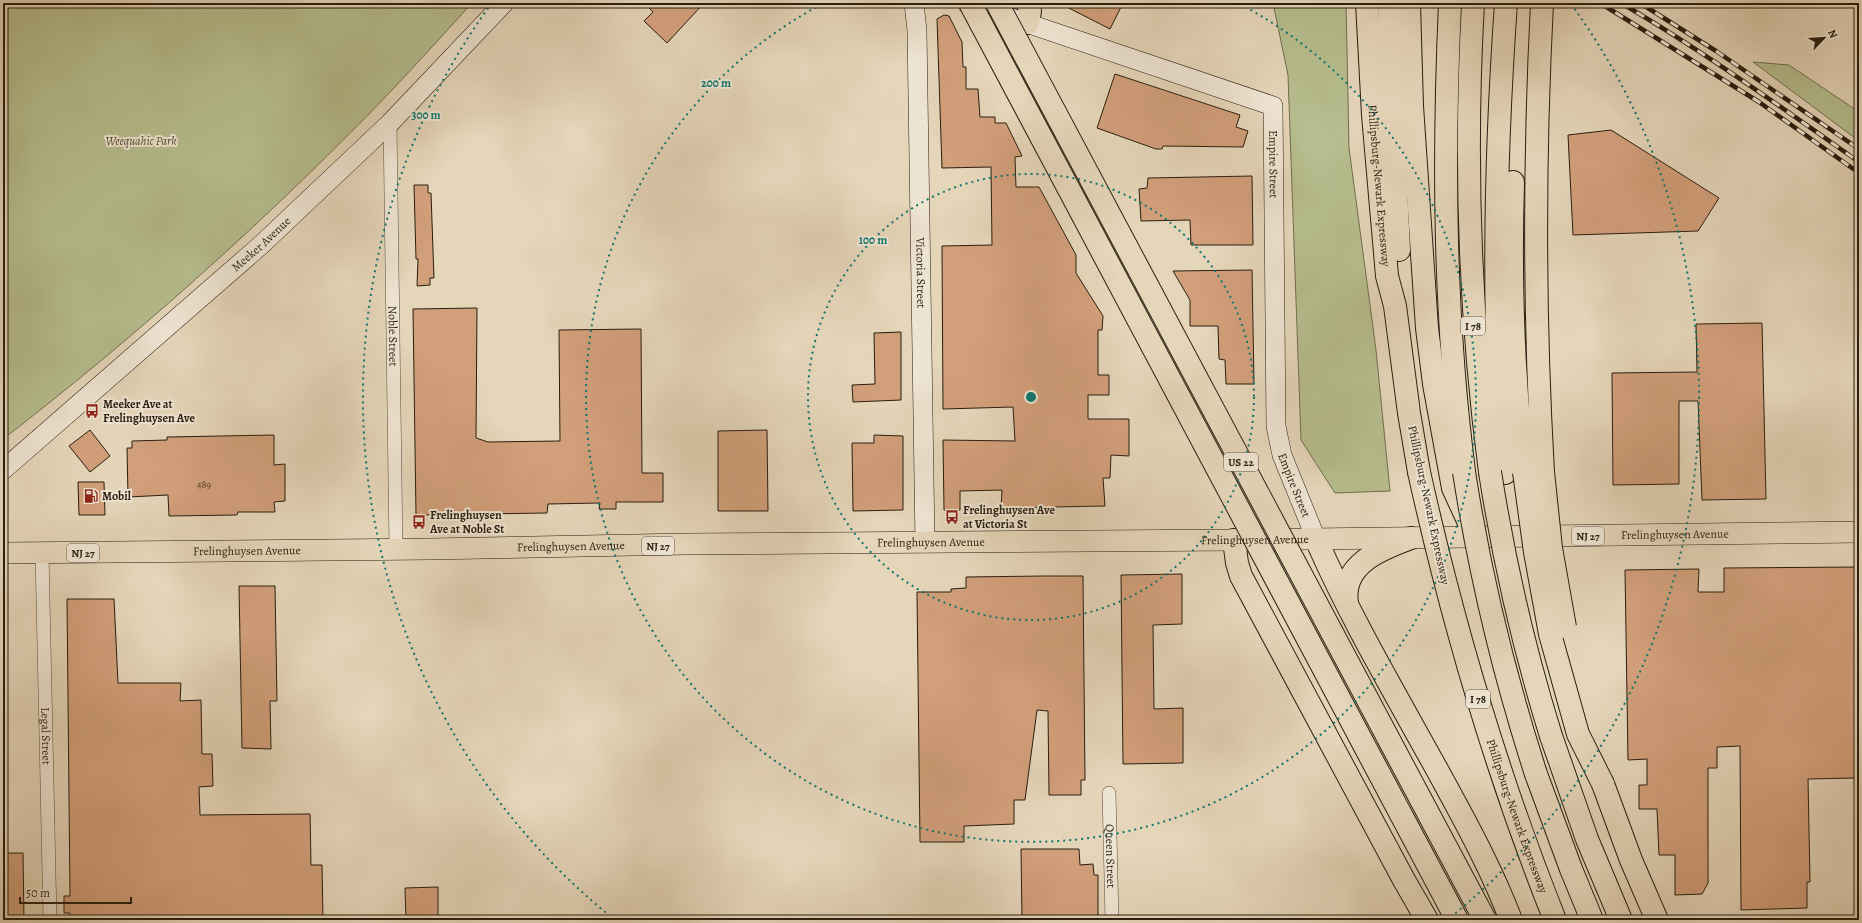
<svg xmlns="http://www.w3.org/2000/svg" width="1862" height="923" font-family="Alegreya,serif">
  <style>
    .green { fill: #b6bd8e; stroke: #6f6e4e }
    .building { fill: #d19f7a; stroke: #281e0f }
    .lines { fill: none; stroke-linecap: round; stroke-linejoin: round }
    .street-casing { stroke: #574c3a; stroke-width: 14 }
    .secondary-casing { stroke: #281e0f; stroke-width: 20 }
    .primary-casing { stroke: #281e0f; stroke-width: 22 }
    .highway-casing { stroke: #281e0f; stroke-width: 24 }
    .street { stroke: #eee4d2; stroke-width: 13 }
    .secondary { stroke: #eee4d2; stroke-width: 19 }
    .primary { stroke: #e5d5b9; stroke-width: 21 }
    .highway { stroke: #e5d5b9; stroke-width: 22 }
    .rail-casing { stroke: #281e0f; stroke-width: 4.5 }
    .rail { stroke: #eee4d2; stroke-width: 3; stroke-dasharray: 9; stroke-linecap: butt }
    .highway-bridge-casing { stroke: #281e0f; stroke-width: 24; stroke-linecap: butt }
    .highway-bridge { stroke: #e5d5b9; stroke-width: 22 }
    .ring { fill: none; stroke: #0f766e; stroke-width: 2; stroke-dasharray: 2 4 }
    .labels { text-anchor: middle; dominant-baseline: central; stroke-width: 4; stroke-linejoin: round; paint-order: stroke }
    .number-label { font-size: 10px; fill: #523e2a }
    .shield { fill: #eee4d2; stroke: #63594a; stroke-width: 1 }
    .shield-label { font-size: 11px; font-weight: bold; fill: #281e0f }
    .park-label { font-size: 12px; font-style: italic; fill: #534e35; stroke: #eee4d2 }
    .street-label { font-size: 12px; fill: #281e0f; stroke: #eee4d2 }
    .poi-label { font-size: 12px; font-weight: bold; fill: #281e0f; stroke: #eee4d2; text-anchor: start }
    .centre { fill: #0f766e; stroke: #eee4d2; stroke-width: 2 }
    .ring-label { font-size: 12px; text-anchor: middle; font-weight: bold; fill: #0f766e; stroke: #eee4d2; stroke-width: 4; stroke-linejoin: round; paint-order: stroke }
  </style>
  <rect width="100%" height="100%" fill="#e5d5b9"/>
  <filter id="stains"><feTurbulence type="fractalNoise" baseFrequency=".005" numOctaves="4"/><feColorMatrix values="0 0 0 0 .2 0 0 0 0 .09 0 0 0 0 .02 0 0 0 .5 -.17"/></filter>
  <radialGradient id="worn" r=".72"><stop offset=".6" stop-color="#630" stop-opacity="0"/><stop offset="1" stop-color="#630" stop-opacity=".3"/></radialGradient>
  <path class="green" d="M 3,3 L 472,3 C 439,39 406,76 371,112 C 256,229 133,339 3,439 Z
    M 1273,3 L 1346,3 L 1349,148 L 1376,350 L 1390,491 L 1335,493 L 1301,440 L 1288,75 Z
    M 1753,62 L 1789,65 L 1859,112 L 1859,141 Z"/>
  <path class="building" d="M 644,3 L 704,3 L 667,43 L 644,21 L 653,12 Z
    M 1059,3 L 1123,3 L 1110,29 Z
    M 944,15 L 949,16 L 962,42 L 963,67 L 966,67 L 966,89 L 978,89 L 980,117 L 995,117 L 995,123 L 1006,123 L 1022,156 L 1015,157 L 1016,187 L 1039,187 L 1076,255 L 1076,273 L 1103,316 L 1102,330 L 1098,330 L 1098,375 L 1109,375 L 1109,395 L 1088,395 L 1088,419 L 1129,419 L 1129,456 L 1111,455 L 1110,478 L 1103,478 L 1105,506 L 1001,508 L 1002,490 L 960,491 L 960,510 L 944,510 L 943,440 L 1015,441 L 1013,407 L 943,409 L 942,246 L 992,245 L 991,167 L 942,168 L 937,19 Z
    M 1115,74 L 1240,115 L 1236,127 L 1248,131 L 1243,147 L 1163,146 L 1162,149 L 1156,149 L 1097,128 Z
    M 1611,130 L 1719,198 L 1698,231 L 1573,235 L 1568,135 Z
    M 1252,176 L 1253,245 L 1191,245 L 1190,220 L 1141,221 L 1139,189 L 1147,188 L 1148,178 Z
    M 414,185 L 428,185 L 428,193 L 431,193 L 434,278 L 430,278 L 430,285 L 417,286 L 418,259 L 416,259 Z
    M 1252,270 L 1254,384 L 1226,384 L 1225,360 L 1219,359 L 1218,326 L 1190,326 L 1190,300 L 1173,271 Z
    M 477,308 L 476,438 L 488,442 L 560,441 L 559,330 L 641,329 L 642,473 L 663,473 L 663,502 L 616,502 L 616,509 L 599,509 L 600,503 L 548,504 L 547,513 L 416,515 L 413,309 Z
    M 1762,323 L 1766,499 L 1702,500 L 1698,401 L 1679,401 L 1679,484 L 1613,485 L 1612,373 L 1697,372 L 1696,324 Z
    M 901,332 L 901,400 L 853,402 L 852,385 L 875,384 L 874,333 Z
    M 90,430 L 110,456 L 90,472 L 69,446 Z
    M 767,430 L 768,511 L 718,511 L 718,431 Z
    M 274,435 L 274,465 L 285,464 L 285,501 L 274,502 L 275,512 L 238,512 L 237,515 L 169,516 L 168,495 L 128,497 L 127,448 L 132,448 L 132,441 L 167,440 L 167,437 Z
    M 874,435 L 903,436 L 903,510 L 853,511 L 852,443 L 874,443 Z
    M 78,482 L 104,482 L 105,515 L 79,515 Z
    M 1859,567 L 1859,738 L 1855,738 L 1855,778 L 1808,779 L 1810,882 L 1807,882 L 1807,908 L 1741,910 L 1740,746 L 1717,747 L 1717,768 L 1708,768 L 1708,883 L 1702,894 L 1675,895 L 1675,855 L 1659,855 L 1657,809 L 1639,809 L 1639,785 L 1647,785 L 1647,759 L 1628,760 L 1625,570 L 1699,569 L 1698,592 L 1724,592 L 1724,568 Z
    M 1182,574 L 1182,624 L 1153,625 L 1154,709 L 1183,708 L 1183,763 L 1123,764 L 1121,575 Z
    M 1043,576 L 1083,576 L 1085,780 L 1081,780 L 1081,795 L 1049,795 L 1048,711 L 1037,710 L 1025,800 L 1014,800 L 1014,824 L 964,826 L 964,842 L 920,842 L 917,592 L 951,592 L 951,589 L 966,588 L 966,577 Z
    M 239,586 L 275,586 L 277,701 L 270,701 L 271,749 L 242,748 Z
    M 67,599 L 114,599 L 118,683 L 181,683 L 180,701 L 201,700 L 202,754 L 212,754 L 213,786 L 199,787 L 200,815 L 310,814 L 311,865 L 322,865 L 323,920 L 70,920 L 70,913 L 64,913 L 64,896 L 70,896 Z
    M 1021,849 L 1079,849 L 1080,865 L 1093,864 L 1094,875 L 1098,875 L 1098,920 L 1022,920 Z
    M 3,853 L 23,853 L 24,920 L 3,920 Z
    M 438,887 L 438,920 L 406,920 L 405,888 Z"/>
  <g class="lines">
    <defs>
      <g id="street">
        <path id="s1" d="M 390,123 L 396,549"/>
        <path id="s2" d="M 42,553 L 50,920"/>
        <path id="s3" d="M 1109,793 L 1112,920"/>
      </g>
      <g id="secondary">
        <path id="s4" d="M 914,3 L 917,31 L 925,543"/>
        <path id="s5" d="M 967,3 L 1273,106 L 1276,426 L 1282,455 L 1316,539"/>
        <path id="s6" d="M 3,470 L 261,245 L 390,123 L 504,3"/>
      </g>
      <g id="primary">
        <path id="s7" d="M 3,553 L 430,549 L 685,544 L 1234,540 L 1859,532"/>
      </g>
      <g id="highway">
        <path d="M 1028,3 L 1030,11 L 1028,23"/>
        <path id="s8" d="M 1367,3 L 1373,115 L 1387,276 L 1395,306 L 1409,413 L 1419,472"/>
        <path d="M 1389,3 L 1391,83 L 1399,250"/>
        <path d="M 1409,3 L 1412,106 L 1427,328 L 1434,384 L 1453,488 L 1470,525"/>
        <path d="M 1450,3 C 1443,160 1444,315 1464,471"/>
        <path d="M 1473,3 C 1464,163 1469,313 1490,472"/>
        <path d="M 1542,3 C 1534,159 1534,316 1543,472"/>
        <path d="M 1513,182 C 1510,279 1513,375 1524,472"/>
        <path d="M 1505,473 C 1491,317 1495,159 1506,3"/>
        <path d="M 1316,539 C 1353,624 1402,705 1446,786 C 1470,830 1493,873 1511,920"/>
        <path d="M 1234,540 L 1237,563 L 1241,576 L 1404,880 L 1427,920"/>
        <path d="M 1347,603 C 1341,564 1381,549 1411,538"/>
        <path d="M 1551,736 L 1587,839 L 1621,920"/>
        <path d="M 1536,774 L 1571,869 L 1592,920"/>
        <path d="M 1603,784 L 1631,860 L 1657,920"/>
      </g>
    </defs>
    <use href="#street" class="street-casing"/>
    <use href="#secondary" class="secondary-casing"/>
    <use href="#primary" class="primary-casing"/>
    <use href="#highway" class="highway-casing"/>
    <use href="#street" class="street"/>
    <use href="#secondary" class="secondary"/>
    <use href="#primary" class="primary"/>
    <use href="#highway" class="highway"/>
    <defs>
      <path id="rail" d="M 1600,3 L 1759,102 L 1859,173
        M 1621,3 C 1703,51 1781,107 1859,162
        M 1640,3 L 1716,51 L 1859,149"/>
    </defs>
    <use href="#rail" class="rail-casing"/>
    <use href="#rail" class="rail"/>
    <defs>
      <g id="highway-bridge">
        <path d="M 970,3 L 1457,920"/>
        <path d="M 997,3 L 1485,920"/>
        <path id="s9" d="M 1419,472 C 1453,625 1497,775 1555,920"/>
        <path d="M 1464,472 C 1480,575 1504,675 1536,774"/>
        <path d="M 1490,472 C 1504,562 1524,649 1551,736"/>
        <path d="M 1524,472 L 1535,552 L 1550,634 L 1578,734 L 1603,784"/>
        <path d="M 1543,472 L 1551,548 L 1565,627"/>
      </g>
    </defs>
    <use href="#highway-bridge" class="highway-bridge-casing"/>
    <use href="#highway-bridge" class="highway-bridge"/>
  </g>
  <g class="ring">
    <circle cx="1031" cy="397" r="223"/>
    <path d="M1240 4A445 445 0 1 1 822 4"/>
    <path d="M615 920A668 668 0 0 1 491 4M1571 4A668 668 0 0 1 1447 920"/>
  </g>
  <defs>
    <symbol id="bus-bare" viewBox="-9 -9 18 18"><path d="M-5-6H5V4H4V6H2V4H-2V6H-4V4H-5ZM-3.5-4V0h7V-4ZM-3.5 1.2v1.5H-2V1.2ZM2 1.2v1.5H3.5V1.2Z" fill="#8f2418" stroke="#eee4d2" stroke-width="2.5" paint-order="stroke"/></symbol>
    <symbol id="fuel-bare" viewBox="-9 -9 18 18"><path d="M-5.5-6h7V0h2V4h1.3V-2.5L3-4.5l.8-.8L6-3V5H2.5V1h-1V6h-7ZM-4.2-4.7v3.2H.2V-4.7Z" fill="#8f2418" stroke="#eee4d2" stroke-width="2.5" paint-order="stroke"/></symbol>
  </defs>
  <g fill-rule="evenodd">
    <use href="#bus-bare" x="82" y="401" width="20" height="20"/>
    <use href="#fuel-bare" x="81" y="486" width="20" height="20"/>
    <use href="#bus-bare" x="942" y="507" width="20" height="20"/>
    <use href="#bus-bare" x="409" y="512" width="20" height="20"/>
  </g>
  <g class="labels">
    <g class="number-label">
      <text x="204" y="484">489</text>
    </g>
    <g class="shield">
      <rect x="1461" y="317" width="24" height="18" rx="3"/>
      <rect x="1224" y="453" width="34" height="18" rx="3"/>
      <rect x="1572" y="527" width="32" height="18" rx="3"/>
      <rect x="642" y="537" width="32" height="18" rx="3"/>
      <rect x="67" y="544" width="32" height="18" rx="3"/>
      <rect x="1466" y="690" width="24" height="18" rx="3"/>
    </g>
    <g class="shield-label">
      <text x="1473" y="326">I 78</text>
      <text x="1241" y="462">US 22</text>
      <text x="1588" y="536">NJ 27</text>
      <text x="658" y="546">NJ 27</text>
      <text x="83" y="553">NJ 27</text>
      <text x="1478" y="699">I 78</text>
    </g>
    <g class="park-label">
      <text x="141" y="141">Weequahic Park</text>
    </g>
    <g class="street-label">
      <text stroke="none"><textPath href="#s5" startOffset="381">Empire Street</textPath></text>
      <text stroke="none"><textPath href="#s8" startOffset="183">Phillipsburg-Newark Expressway</textPath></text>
      <text stroke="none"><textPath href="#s6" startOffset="343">Meeker Avenue</textPath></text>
      <text stroke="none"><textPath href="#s4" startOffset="270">Victoria Street</textPath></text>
      <text stroke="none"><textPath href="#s1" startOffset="213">Noble Street</textPath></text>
      <text stroke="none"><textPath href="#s5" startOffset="705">Empire Street</textPath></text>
      <text transform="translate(1429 505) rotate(78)">Phillipsburg-Newark Expressway</text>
      <text stroke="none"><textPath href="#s7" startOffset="1672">Frelinghuysen Avenue</textPath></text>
      <text stroke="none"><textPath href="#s7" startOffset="1252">Frelinghuysen Avenue</textPath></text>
      <text stroke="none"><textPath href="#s7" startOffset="928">Frelinghuysen Avenue</textPath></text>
      <text stroke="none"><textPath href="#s7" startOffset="568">Frelinghuysen Avenue</textPath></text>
      <text stroke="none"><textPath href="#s7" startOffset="244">Frelinghuysen Avenue</textPath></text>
      <text stroke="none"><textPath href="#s2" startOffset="183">Legal Street</textPath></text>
      <text stroke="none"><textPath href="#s9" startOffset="358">Phillipsburg-Newark Expressway</textPath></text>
      <text stroke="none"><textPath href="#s3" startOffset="63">Queen Street</textPath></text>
    </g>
    <g class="poi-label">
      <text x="103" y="404">Meeker Ave at<tspan x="103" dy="14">Frelinghuysen Ave</tspan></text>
      <text x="102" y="496">Mobil</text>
      <text x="963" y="510">Frelinghuysen Ave<tspan x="963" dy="14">at Victoria St</tspan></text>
      <text x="430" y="515">Frelinghuysen<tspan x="430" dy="14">Ave at Noble St</tspan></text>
    </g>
  </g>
  <circle cx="1031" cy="397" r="6" class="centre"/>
  <g class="ring-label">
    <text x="716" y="87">200 m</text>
    <text x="426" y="119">300 m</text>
    <text x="873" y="244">100 m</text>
  </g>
  <rect width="1862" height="923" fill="none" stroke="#e5d5b9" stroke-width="16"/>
  <rect x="4" y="4" width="1854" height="915" fill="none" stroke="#281e0f" stroke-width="2"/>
  <rect x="8" y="8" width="1846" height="907" fill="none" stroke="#281e0f"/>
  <g transform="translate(1824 38) rotate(65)" stroke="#eee4d2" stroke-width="3" paint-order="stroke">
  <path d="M0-3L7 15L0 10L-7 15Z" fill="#281e0f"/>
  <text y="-6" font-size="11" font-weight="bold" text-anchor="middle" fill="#281e0f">N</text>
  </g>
  <path d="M20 897v6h111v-6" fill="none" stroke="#281e0f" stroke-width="2"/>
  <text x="26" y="897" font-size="12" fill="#281e0f" stroke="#eee4d2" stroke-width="3" paint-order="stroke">50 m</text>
  <rect width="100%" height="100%" filter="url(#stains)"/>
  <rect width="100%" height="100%" fill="url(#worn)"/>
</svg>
